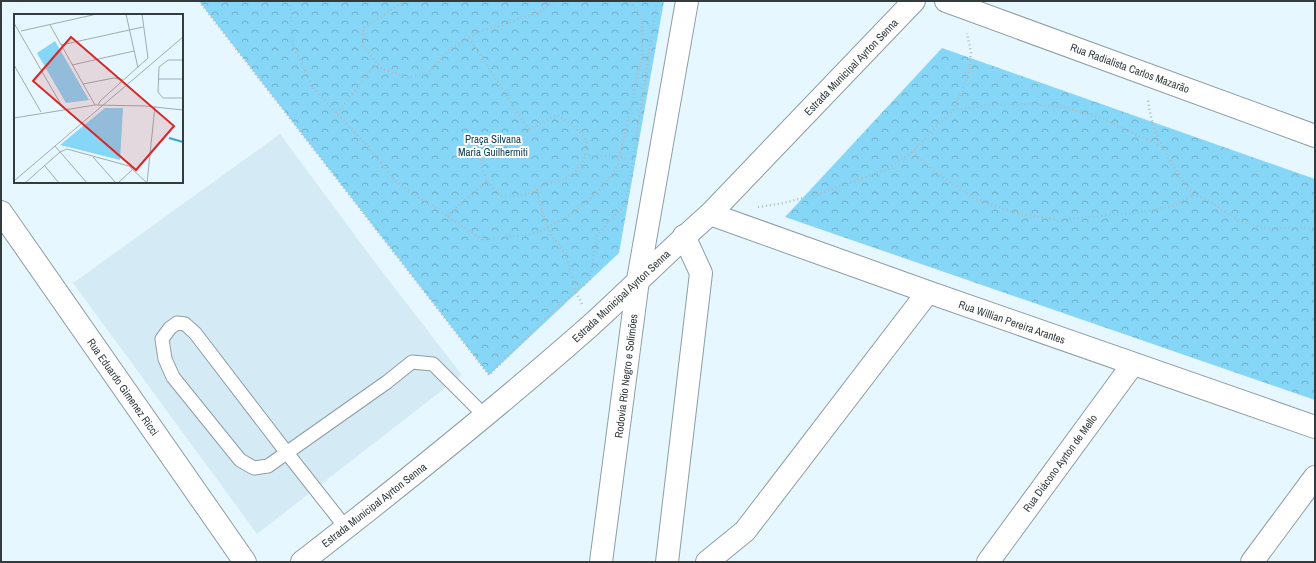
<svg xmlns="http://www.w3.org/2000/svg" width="1316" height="563" font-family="'Archivo Narrow',sans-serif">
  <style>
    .built { fill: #d4ebf6 }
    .park { fill: url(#park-crowns) }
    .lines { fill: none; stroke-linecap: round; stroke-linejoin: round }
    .service-casing { stroke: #8e9da4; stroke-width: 15 }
    .minor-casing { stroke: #8e9da4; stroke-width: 24 }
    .secondary-casing { stroke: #8e9da4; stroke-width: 24 }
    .path { stroke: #aebbc1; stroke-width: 2.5; stroke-dasharray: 1 3; stroke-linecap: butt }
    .service { stroke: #fff; stroke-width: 13 }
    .minor { stroke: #fff; stroke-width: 22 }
    .secondary { stroke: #fff; stroke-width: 22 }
    .labels { text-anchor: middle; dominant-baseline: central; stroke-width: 4; stroke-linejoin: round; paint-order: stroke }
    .street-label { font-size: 11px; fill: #343b3d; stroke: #fff }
    .park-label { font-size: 11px; fill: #124254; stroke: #fff }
    .inset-river { fill: none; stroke: #33a6cf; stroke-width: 2 }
    .inset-road { fill: none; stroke: #9facb1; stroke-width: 1 }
    .view { fill: #d62828; fill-opacity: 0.15; stroke: #d62828; stroke-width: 2 }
    .inset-edge { fill: none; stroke: #343b3d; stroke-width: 2 }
  </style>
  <defs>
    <pattern id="park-crowns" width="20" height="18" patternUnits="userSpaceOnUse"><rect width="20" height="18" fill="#86d6f8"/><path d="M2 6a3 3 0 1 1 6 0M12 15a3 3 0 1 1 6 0" fill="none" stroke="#6eafca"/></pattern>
  </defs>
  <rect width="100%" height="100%" fill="#e7f7ff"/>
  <path class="built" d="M 280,134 L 377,265 L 462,375 L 257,534 L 73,283 Z"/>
  <path class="park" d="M 199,1 L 664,1 L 619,253 L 489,375 Z
    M 942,48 L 1315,179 L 1315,400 L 785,217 Z"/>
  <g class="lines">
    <defs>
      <path id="service" d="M 346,528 L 287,453 L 195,333 L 185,324 L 177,323 L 170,328 L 162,339 L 165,359 L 173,377 L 240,460 L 254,468 L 268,466 L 387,382 L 412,362 L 433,364 L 485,416"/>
      <path id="minor" d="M 946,1 L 1315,136
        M 1,212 L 245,562
        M 710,214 L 928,292 L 1315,427
        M 601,562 L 638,280 L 687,1
        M 667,562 L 701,273 L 684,236
        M 707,562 L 745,531 L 928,292
        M 988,562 L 1133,364
        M 1252,562 L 1315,477"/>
      <path id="secondary" d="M 302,562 C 400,486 497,408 590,326 C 631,289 669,250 710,214 L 914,1"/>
    </defs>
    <use href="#service" class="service-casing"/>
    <use href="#minor" class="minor-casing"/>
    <use href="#secondary" class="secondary-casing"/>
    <path class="path" d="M 199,1 L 489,375 L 561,303 L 576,292 L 590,279 L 597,236 L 610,220 L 626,204 L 657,1
      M 290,1 L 292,43 L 314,89 L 369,148 L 396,182 L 483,240 L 537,233 L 573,213 L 601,189 L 617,167 L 642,57 L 642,23 L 638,12 L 630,1
      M 405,1 L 363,28 L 363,46 L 382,69 L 409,77 L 427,74 L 449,50 L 480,31 L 503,25 L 521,18 L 540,12 L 554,1
      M 469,38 L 529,130
      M 953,110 L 991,105 L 1030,104 L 1064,107 L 1104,119 L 1161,146
      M 337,113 L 377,63
      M 912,152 L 937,173 L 975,199 L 1016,213 L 1058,220 L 1141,212 L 1173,206 L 1193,195 C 1172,166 1151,135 1148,99
      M 585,155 L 620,157 L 633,160
      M 537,190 L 521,196 L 500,196 L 487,181 L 480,163 L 489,147 L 500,137 L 517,140 L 529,130 L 556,115 L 573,125 L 587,141 L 584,161 L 576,171 L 562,181 L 545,183 L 537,190 L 545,221 L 552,236 L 566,255 L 576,292 L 582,304
      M 1193,195 L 1206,199 L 1241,222 L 1263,228 L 1315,228
      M 758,207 L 784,203 L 815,195 L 886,170 L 912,152 L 953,110 L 961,93 L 969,71 L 971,53 L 967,33
      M 447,216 L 487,181"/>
    <use href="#service" class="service"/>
    <use href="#minor" class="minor"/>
    <use href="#secondary" class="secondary"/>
  </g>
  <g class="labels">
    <g class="street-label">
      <text transform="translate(851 67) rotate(-46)">Estrada Municipal Ayrton Senna</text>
      <text transform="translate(1130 68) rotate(20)">Rua Radialista Carlos Mazarão</text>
      <text transform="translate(621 296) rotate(-43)">Estrada Municipal Ayrton Senna</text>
      <text transform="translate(1012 322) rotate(19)">Rua Willian Pereira Arantes</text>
      <text transform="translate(626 376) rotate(-83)">Rodovia Rio Negro e Solimões</text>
      <text transform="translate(123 387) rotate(55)">Rua Eduardo Gimenez Ricci</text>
      <text transform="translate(1060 463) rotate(-54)">Rua Diácono Ayrton de Mello</text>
      <text transform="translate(374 505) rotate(-38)">Estrada Municipal Ayrton Senna</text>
    </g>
    <g class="park-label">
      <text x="493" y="139">Praça Silvana<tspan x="493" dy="13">Maria Guilhermiti</tspan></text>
    </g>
  </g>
  <g transform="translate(14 14)">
    <rect width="169" height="169" fill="#e7f7ff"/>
    <path d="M 41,27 L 75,86 L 52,89 L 23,39 ZM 91,94 L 109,94 L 106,146 L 46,131 Z" fill="#86d6f8"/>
    <path class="inset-river" d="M 155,124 L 169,128"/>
    <path class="inset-road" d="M 112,0 L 124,54M 0,9 L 49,94M 36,11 L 81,91M 7,17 L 83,0M 47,31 L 129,13M 169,46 L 154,46 L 145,53 L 144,78 L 149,84 L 169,84M 0,51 L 27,98M 58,51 L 120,37M 145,65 L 169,65M 69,70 L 100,64 L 109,66M 84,91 L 86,87 L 134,44 L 128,0M 0,104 L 81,91 L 131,92 L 169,96M 41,132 L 73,169M 79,143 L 102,169M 30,151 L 45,169M 0,167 L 169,23M 11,169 L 46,138 L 53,135 L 115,152 L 133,169M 104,169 L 119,155M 133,169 L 141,92"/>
    <path class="view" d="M 57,23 L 160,112 L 122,156 L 19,67 Z"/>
    <rect width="169" height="169" class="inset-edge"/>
  </g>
  <rect width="1316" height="563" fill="none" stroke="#343b3d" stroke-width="4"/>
</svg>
